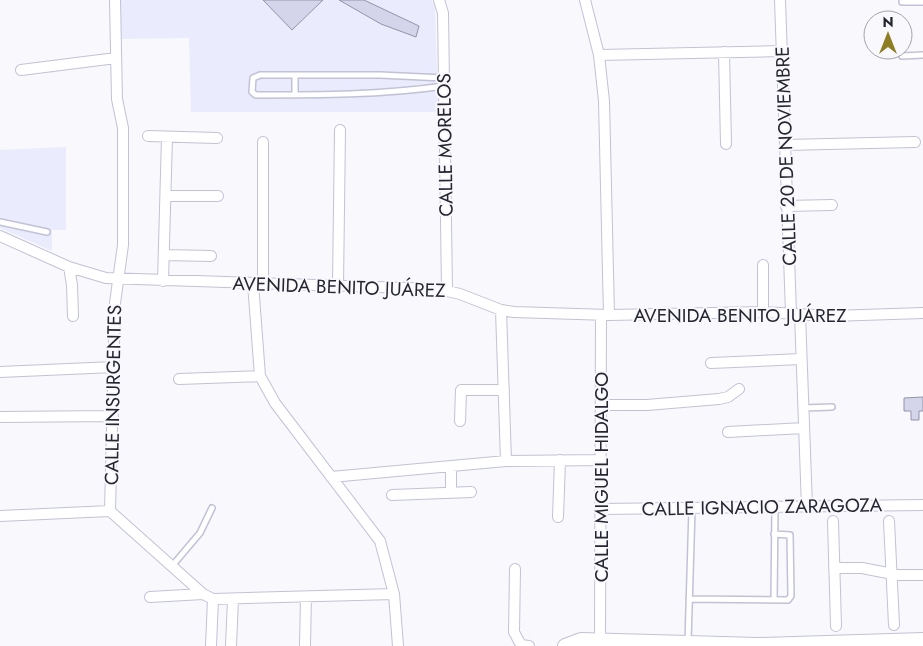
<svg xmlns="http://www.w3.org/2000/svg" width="923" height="646" font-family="Jost,sans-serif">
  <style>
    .built { fill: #eaebfc }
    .building { fill: #d4d4ea; stroke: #9394a8 }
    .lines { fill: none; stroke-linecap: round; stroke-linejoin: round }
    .lane-casing { stroke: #c2c2d7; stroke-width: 8 }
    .street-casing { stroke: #c2c2d7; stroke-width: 12 }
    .secondary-casing { stroke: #c2c2d7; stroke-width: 16 }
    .lane { stroke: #fff; stroke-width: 5 }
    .street { stroke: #fff; stroke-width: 10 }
    .secondary { stroke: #fff; stroke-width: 14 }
    .labels { text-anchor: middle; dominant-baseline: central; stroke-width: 4; stroke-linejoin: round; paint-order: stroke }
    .street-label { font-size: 19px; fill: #26262f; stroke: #f8f8fd }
  </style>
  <rect width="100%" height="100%" fill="#f8f8fd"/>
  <path class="built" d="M 119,0 L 431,0 L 435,4 L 438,112 L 191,112 L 189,38 L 120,39 Z
    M 66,147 L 66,230 L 52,230 L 52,251 L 0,228 L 0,150 Z"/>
  <path class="building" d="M 263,0 L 323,0 L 292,30 Z
    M 339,0 L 364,0 L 419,26 L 416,37 L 381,24 Z
    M 923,397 L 923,411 L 919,411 L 919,420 L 911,420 L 911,411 L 904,411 L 904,398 Z"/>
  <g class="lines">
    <defs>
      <path id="lane" d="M 902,2 L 923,2
        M 902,56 L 923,55
        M 295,75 L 295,95
        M 444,78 L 380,75 L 260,75 L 253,78 L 252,92 L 256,95 C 319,95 381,95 444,86
        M 0,222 L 47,232
        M 803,408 L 832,407
        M 172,566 L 200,533 L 212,508
        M 689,599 L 788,600 L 791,596 L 790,535 L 774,534
        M 774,600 L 775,508
        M 688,642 L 692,509"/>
      <path id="street" d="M 439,0 L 443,13 L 447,290
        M 585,0 L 599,55 L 604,101 L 609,315
        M 780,0 L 791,313
        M 724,52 L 726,144
        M 599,55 L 782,51
        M 21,70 L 116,58
        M 148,136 L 217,138
        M 785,145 L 915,142
        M 166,196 L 218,196
        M 786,206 L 832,205
        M 0,236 L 69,267 L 106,278 L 438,289 L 460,294 L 501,310 L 514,312 L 609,315 L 763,312 L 831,316 L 923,313
        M 164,255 L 211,256
        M 763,265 L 763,312
        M 69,267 L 72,285 L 73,316
        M 163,281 L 167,137
        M 253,283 L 260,376 L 275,403 L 380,541 L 394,594 L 398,646
        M 263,284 L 263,142
        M 338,285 L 340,130
        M 501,310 L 506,461
        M 800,314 L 807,507
        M 711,363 L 801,359
        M 0,372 L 114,367
        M 179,379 L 260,376
        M 602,405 L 647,405 L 719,399 L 728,397 L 739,389
        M 0,417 L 113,416
        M 460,421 L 461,390 L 504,390
        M 728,432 L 804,428
        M 451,466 L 451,493
        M 331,477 L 506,461 L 602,460
        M 392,495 L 471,492
        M 602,509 L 923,505
        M 110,511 L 115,303 L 123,245 L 123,128 L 117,99 L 115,0
        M 110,511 L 203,594 L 213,599 L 394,594
        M 0,516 L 110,511
        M 558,517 L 560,460
        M 833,521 L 836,626
        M 889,521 L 894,625
        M 834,568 L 862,568 L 898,575 L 923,575
        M 515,569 L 514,632 L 521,645 L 529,646
        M 150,597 L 203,594
        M 600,640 L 601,315
        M 211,646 L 213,599
        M 231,646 L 233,599
        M 305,646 L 306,597"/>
      <path id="secondary" d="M 565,646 L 581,640 L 758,645 L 923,640"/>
    </defs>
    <use href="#lane" class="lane-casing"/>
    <use href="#street" class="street-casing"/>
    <use href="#secondary" class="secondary-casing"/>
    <use href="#lane" class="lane"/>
    <use href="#street" class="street"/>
    <use href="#secondary" class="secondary"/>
  </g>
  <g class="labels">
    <g class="street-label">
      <text transform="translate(445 145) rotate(-91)">CALLE MORELOS</text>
      <text transform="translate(786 156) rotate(-92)">CALLE 20 DE NOVIEMBRE</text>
      <text transform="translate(339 287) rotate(2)">AVENIDA BENITO JUÁREZ</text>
      <text x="740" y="315">AVENIDA BENITO JUÁREZ</text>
      <text transform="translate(113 395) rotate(-89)">CALLE INSURGENTES</text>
      <text transform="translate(601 477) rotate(-90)">CALLE MIGUEL HIDALGO</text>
      <text transform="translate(762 507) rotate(-1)">CALLE IGNACIO ZARAGOZA</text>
    </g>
  </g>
  <g transform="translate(888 35)"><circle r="24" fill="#f8f8fd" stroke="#a4a4ab"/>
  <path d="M0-4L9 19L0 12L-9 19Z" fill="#8e7d23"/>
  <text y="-8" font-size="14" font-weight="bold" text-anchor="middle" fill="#26262f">N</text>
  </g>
</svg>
